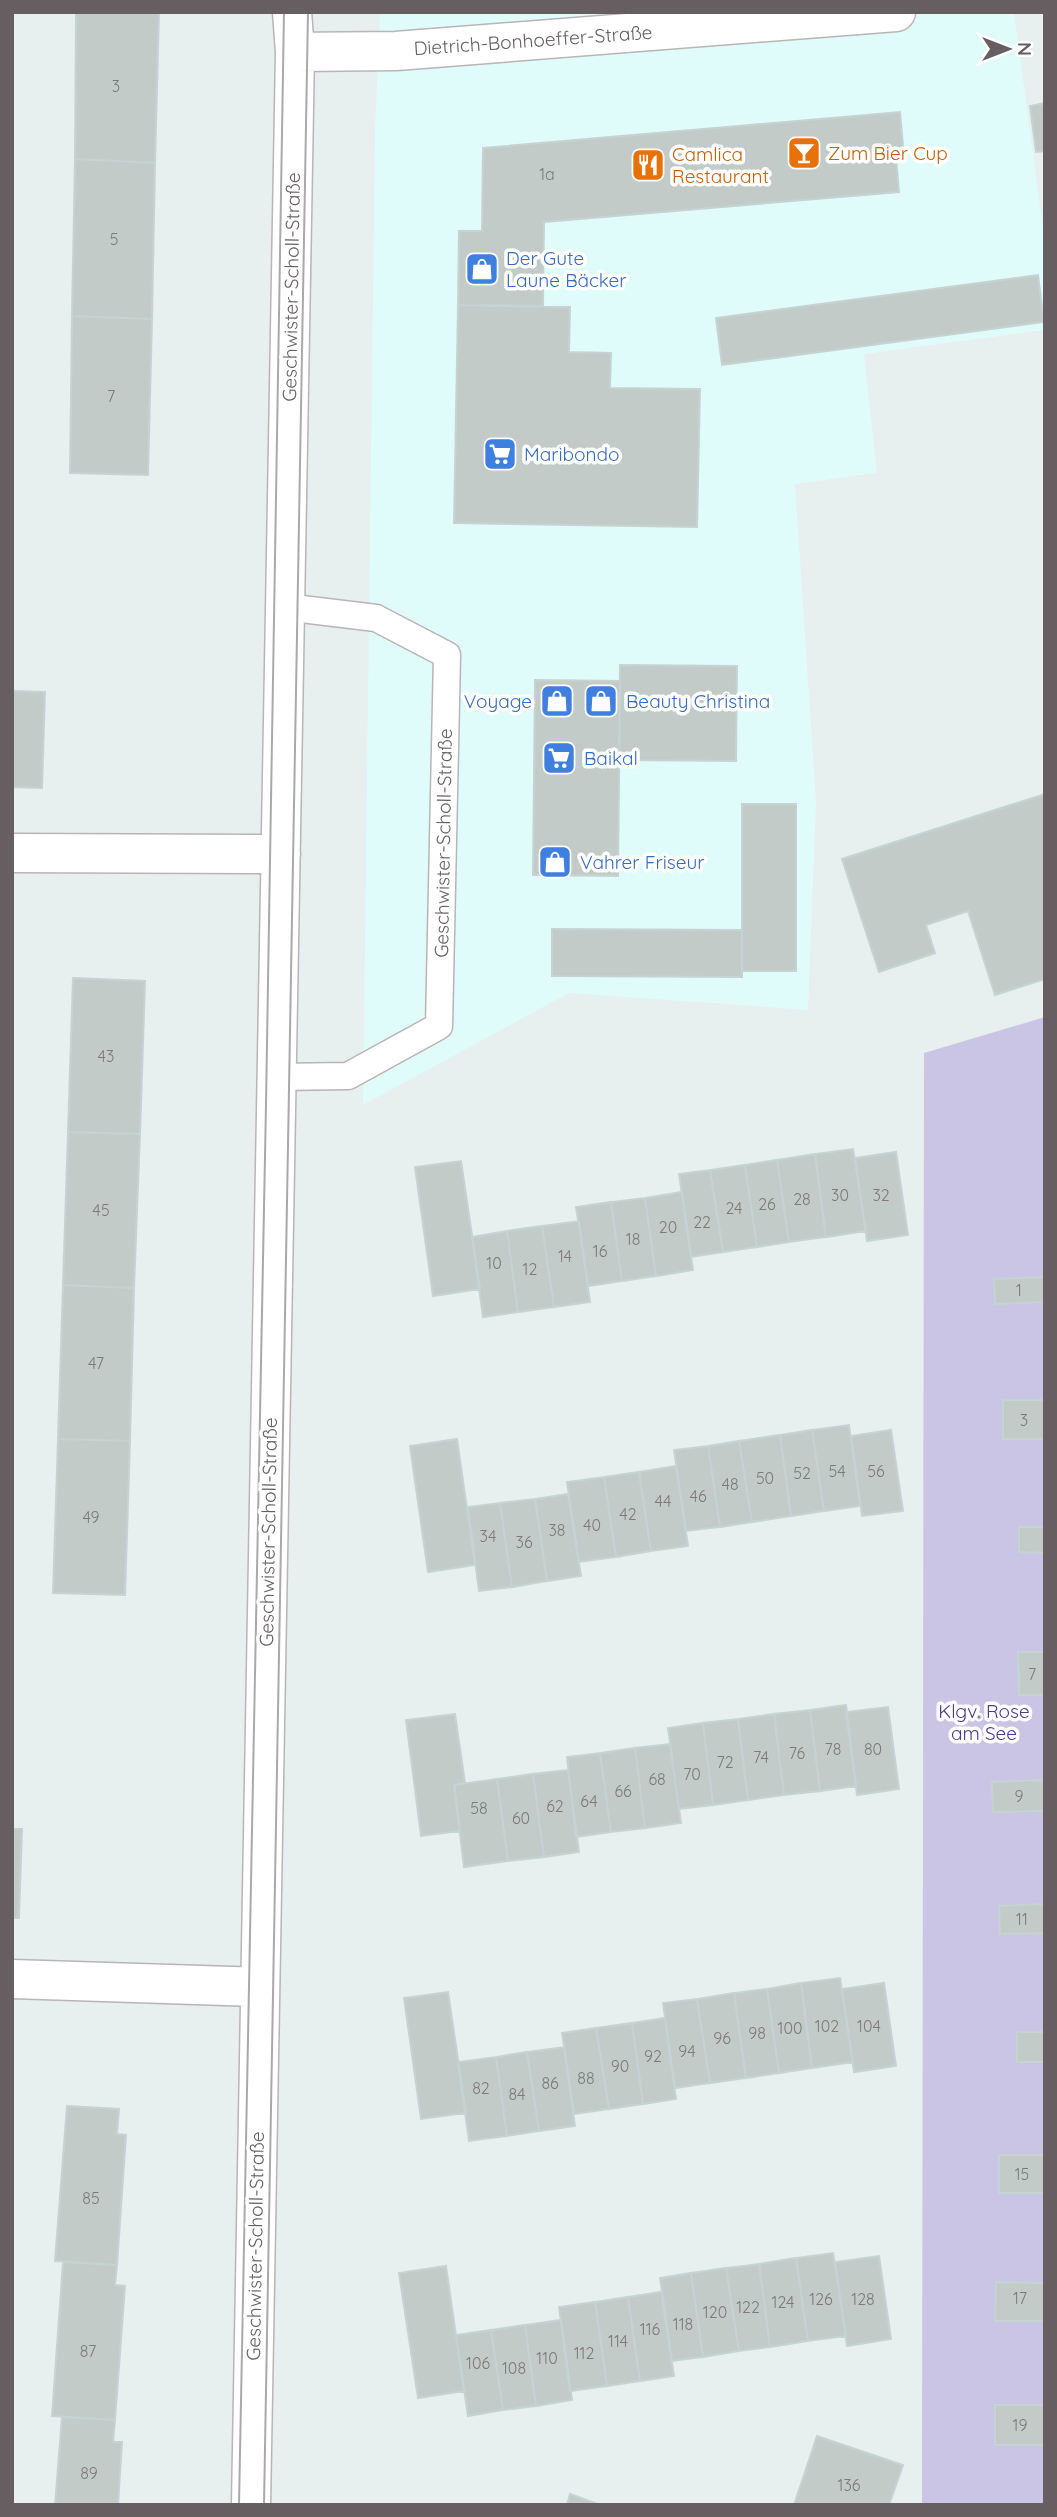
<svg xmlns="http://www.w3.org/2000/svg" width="1057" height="2517" font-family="Quicksand,sans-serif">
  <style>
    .commercial { fill: #dffcfb }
    .green { fill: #cac5e5 }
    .building { fill: #c3cbc9; stroke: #c5d4d2; stroke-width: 2 }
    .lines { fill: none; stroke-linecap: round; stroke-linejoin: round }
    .lane-casing { stroke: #bab4b5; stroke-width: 29 }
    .street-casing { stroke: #bab4b5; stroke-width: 41 }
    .lane { stroke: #fff; stroke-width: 26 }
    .street { stroke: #fff; stroke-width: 38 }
    .tram { stroke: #aba8a9; stroke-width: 2 }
    .labels { text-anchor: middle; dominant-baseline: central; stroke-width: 7; stroke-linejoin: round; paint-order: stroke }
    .number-label { font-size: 16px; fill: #7d797a }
    .street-label { font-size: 19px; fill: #665e60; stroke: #fff }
    .food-label { font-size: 19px; fill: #c56008; stroke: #fff; text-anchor: start }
    .shop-label { font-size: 19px; fill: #366cbe; stroke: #fff; text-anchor: start }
    .park-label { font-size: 19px; fill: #4c3b88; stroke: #fff }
  </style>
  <rect width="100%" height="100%" fill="#e7efef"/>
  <path class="commercial" d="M 380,12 L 737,12 L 738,31 L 937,12 L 1014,12 L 1045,244 L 1045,330 L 864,354 L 877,473 L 795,484 L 816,802 L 808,1010 L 569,993 L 363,1105 L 375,132 Z"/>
  <path class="green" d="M 1045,1017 L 1045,2505 L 922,2505 L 924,1053 Z"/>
  <path class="building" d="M 76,12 L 159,12 L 155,163 L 75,159 Z
    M 1045,103 L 1045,151 L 1036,152 L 1030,106 Z
    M 900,112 L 904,157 L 896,157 L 899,192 L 544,222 L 543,306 L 458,305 L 459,231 L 482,231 L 483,148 Z
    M 75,159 L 155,163 L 152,319 L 72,316 Z
    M 1038,275 L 1044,322 L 722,365 L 716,318 Z
    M 458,305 L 570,307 L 569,352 L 611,353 L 610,388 L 700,389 L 697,527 L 454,523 Z
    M 72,316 L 152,319 L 148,475 L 70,473 Z
    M 620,665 L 737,666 L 736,761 L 619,760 Z
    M 535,680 L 620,681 L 618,876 L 533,875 Z
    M 12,691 L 45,692 L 42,788 L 12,787 Z
    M 1045,794 L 1045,979 L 995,995 L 968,911 L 926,925 L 935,953 L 879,972 L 842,859 Z
    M 742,804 L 796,804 L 796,971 L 742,971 Z
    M 552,929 L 742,930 L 742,977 L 552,976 Z
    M 73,978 L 145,981 L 140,1134 L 68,1132 Z
    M 68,1132 L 140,1134 L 134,1288 L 63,1285 Z
    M 853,1149 L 866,1231 L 826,1237 L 815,1154 Z
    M 896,1152 L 908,1235 L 867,1241 L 855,1158 Z
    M 815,1154 L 826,1237 L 789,1242 L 777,1160 Z
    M 777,1160 L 789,1242 L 757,1247 L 745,1165 Z
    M 461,1161 L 480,1289 L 433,1296 L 415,1167 Z
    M 745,1165 L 757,1247 L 723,1252 L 710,1170 Z
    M 710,1170 L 723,1252 L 691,1257 L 679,1174 Z
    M 682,1192 L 693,1270 L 656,1276 L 645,1198 Z
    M 645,1198 L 656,1276 L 622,1281 L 611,1202 Z
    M 611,1202 L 622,1281 L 588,1286 L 576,1207 Z
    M 579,1221 L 590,1302 L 554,1307 L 542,1226 Z
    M 542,1226 L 554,1307 L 518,1312 L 507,1231 Z
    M 507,1231 L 518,1312 L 483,1317 L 472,1237 Z
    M 1045,1277 L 1045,1302 L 995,1304 L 994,1279 Z
    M 63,1285 L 134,1288 L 130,1441 L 58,1439 Z
    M 1003,1400 L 1045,1400 L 1045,1439 L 1003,1439 Z
    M 849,1425 L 860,1506 L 824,1511 L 812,1430 Z
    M 812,1430 L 824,1511 L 791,1516 L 780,1435 Z
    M 891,1430 L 903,1511 L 862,1516 L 851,1436 Z
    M 780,1435 L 791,1516 L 752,1522 L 739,1441 Z
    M 58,1439 L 130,1441 L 125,1595 L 53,1593 Z
    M 457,1439 L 475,1565 L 428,1572 L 410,1446 Z
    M 739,1441 L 752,1522 L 720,1527 L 708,1446 Z
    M 708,1446 L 720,1527 L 686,1531 L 674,1450 Z
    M 676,1466 L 688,1546 L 651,1551 L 639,1472 Z
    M 639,1472 L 651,1551 L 616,1557 L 604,1477 Z
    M 604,1477 L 616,1557 L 579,1562 L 567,1482 Z
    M 568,1494 L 581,1576 L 547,1581 L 535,1499 Z
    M 535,1499 L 547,1581 L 512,1587 L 500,1503 Z
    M 500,1503 L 512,1587 L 479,1591 L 468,1507 Z
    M 1019,1527 L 1045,1527 L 1045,1553 L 1019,1552 Z
    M 1018,1652 L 1045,1652 L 1045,1695 L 1019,1695 Z
    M 846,1705 L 856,1786 L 820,1791 L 810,1710 Z
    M 888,1707 L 899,1789 L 857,1795 L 846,1712 Z
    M 810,1710 L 820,1791 L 784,1795 L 774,1714 Z
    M 455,1714 L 465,1783 L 454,1785 L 460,1831 L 421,1836 L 406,1720 Z
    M 774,1714 L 784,1795 L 748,1800 L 738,1719 Z
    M 738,1719 L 748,1800 L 713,1805 L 703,1723 Z
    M 703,1723 L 713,1805 L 679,1809 L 668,1728 Z
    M 670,1744 L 681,1823 L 645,1828 L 635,1748 Z
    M 635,1748 L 645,1828 L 611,1832 L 600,1753 Z
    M 600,1753 L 611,1832 L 576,1837 L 567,1757 Z
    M 568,1770 L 579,1852 L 544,1857 L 533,1774 Z
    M 533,1774 L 544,1857 L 508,1861 L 497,1779 Z
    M 497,1779 L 508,1861 L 464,1867 L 454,1785 Z
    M 1045,1780 L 1045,1811 L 993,1812 L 992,1782 Z
    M 12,1829 L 22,1829 L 19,1918 L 12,1918 Z
    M 1045,1904 L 1045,1933 L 1000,1934 L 999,1906 Z
    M 840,1978 L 853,2062 L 812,2068 L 801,1983 Z
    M 801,1983 L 812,2068 L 779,2073 L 767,1989 Z
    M 884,1983 L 896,2066 L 854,2072 L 842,1989 Z
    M 767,1989 L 779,2073 L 746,2078 L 734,1993 Z
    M 448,1992 L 466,2113 L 421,2119 L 404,1998 Z
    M 734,1993 L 746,2078 L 710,2083 L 697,1999 Z
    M 697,1999 L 710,2083 L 675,2088 L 663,2003 Z
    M 665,2018 L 676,2099 L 643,2104 L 632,2023 Z
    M 632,2023 L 643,2104 L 609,2109 L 596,2028 Z
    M 596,2028 L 609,2109 L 574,2114 L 562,2033 Z
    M 1017,2032 L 1045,2032 L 1045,2062 L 1017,2062 Z
    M 564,2047 L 575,2126 L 539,2131 L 527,2052 Z
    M 527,2052 L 539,2131 L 507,2136 L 496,2057 Z
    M 496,2057 L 507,2136 L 469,2141 L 458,2062 Z
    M 67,2106 L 119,2109 L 117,2134 L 126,2135 L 117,2265 L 55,2261 Z
    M 999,2155 L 1045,2155 L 1045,2193 L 999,2193 Z
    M 833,2253 L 846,2336 L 808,2341 L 796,2258 Z
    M 879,2256 L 891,2339 L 847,2346 L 835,2262 Z
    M 796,2258 L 808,2341 L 770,2347 L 759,2264 Z
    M 63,2262 L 117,2265 L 115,2285 L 125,2286 L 115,2420 L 52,2416 Z
    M 759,2264 L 770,2347 L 739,2351 L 726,2268 Z
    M 446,2266 L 464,2391 L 418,2398 L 399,2273 Z
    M 726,2268 L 739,2351 L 703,2357 L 691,2273 Z
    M 691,2273 L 703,2357 L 672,2361 L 660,2278 Z
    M 996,2282 L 1045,2283 L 1045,2321 L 995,2321 Z
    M 661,2292 L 674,2376 L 640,2381 L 628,2297 Z
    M 628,2297 L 640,2381 L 607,2386 L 595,2302 Z
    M 595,2302 L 607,2386 L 570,2391 L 559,2307 Z
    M 561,2320 L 572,2400 L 536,2406 L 525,2325 Z
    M 525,2325 L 536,2406 L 503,2410 L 491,2330 Z
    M 491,2330 L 503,2410 L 468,2416 L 456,2335 Z
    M 995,2405 L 1045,2405 L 1045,2445 L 995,2445 Z
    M 62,2417 L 115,2420 L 113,2442 L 122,2442 L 118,2505 L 55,2505 Z
    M 817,2436 L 903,2465 L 889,2505 L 794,2505 Z
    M 570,2494 L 600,2505 L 567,2505 Z"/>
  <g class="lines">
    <defs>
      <path id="lane" d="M 276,1077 L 348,1076 L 439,1026 L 447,655 L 376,618 L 285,607"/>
      <path id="street" d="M 295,52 L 396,51 L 896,12
        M 12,853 L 281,854
        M 12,1979 L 260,1987
        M 251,2505 L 295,52 L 292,12"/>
    </defs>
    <use href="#lane" class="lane-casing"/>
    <use href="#street" class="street-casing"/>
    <use href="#lane" class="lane"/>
    <use href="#street" class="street"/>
    <path class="tram" d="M 239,2505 L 266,1104 L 284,12
      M 264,2505 L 308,12"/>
  </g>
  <defs>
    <symbol id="bar-square" viewBox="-11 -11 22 22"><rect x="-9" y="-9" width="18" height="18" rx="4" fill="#e8710a" stroke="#fff"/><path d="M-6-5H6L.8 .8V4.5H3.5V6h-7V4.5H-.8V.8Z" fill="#fff"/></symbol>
    <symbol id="restaurant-square" viewBox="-11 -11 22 22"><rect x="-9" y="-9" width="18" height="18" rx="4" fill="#e8710a" stroke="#fff"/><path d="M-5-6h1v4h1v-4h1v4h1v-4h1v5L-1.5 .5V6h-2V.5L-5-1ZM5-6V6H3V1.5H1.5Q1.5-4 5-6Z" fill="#fff"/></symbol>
    <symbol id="shop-square" viewBox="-11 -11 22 22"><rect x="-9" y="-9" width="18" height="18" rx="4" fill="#3f7fe0" stroke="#fff"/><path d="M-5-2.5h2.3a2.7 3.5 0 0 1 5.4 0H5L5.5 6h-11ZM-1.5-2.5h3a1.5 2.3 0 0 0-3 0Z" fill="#fff"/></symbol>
    <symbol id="supermarket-square" viewBox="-11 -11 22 22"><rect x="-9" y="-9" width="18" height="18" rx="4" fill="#3f7fe0" stroke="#fff"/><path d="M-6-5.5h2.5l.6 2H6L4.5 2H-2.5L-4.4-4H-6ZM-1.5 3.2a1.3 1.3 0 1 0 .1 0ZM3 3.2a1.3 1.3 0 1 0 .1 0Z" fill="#fff"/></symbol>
  </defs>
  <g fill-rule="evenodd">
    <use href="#bar-square" x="785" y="134" width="38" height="38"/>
    <use href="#restaurant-square" x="629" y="146" width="38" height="38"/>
    <use href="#shop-square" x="463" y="250" width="38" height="38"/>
    <use href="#supermarket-square" x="481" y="435" width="38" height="38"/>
    <use href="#shop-square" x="538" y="682" width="38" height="38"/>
    <use href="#shop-square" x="582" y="682" width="38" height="38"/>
    <use href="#supermarket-square" x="540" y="739" width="38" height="38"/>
    <use href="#shop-square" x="536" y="843" width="38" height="38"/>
  </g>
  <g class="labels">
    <g class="number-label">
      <text x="116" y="86">3</text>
      <text x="547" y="174">1a</text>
      <text x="114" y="239">5</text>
      <text x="111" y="396">7</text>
      <text x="106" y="1056">43</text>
      <text x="840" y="1195">30</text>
      <text x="881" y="1195">32</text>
      <text x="802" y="1199">28</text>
      <text x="767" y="1204">26</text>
      <text x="734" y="1208">24</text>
      <text x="101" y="1210">45</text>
      <text x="702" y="1222">22</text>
      <text x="668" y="1227">20</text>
      <text x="633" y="1239">18</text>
      <text x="600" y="1251">16</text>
      <text x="565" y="1256">14</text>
      <text x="494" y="1263">10</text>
      <text x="530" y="1269">12</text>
      <text x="1019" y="1290">1</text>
      <text x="96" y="1363">47</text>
      <text x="1024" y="1420">3</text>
      <text x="837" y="1471">54</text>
      <text x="876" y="1471">56</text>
      <text x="802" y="1473">52</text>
      <text x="765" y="1478">50</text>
      <text x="730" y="1484">48</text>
      <text x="698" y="1496">46</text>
      <text x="663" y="1501">44</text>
      <text x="628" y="1514">42</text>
      <text x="91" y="1517">49</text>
      <text x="592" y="1525">40</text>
      <text x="557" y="1530">38</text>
      <text x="488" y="1536">34</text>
      <text x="524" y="1542">36</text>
      <text x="1032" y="1674">7</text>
      <text x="833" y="1749">78</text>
      <text x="873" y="1749">80</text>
      <text x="797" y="1753">76</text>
      <text x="761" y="1757">74</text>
      <text x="725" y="1762">72</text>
      <text x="692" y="1774">70</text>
      <text x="657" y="1779">68</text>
      <text x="623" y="1791">66</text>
      <text x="1019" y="1796">9</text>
      <text x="589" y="1801">64</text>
      <text x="555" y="1806">62</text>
      <text x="479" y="1808">58</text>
      <text x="521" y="1818">60</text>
      <text x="1022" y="1919">11</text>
      <text x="827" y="2026">102</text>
      <text x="869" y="2026">104</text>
      <text x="790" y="2028">100</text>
      <text x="757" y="2033">98</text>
      <text x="722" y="2038">96</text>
      <text x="687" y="2051">94</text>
      <text x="653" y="2056">92</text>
      <text x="620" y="2066">90</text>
      <text x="586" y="2078">88</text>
      <text x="550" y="2083">86</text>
      <text x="481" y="2088">82</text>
      <text x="517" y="2094">84</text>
      <text x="1022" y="2174">15</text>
      <text x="91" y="2198">85</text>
      <text x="1020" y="2298">17</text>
      <text x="821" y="2299">126</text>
      <text x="863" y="2299">128</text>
      <text x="783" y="2302">124</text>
      <text x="748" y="2307">122</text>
      <text x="715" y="2312">120</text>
      <text x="683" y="2324">118</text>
      <text x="650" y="2329">116</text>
      <text x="618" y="2341">114</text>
      <text x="88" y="2351">87</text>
      <text x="584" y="2353">112</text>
      <text x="547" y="2358">110</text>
      <text x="478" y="2363">106</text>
      <text x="514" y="2368">108</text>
      <text x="1020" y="2425">19</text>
      <text x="89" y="2473">89</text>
      <text x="849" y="2485">136</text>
    </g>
    <g class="street-label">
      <text transform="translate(533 40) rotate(-4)">Dietrich-Bonhoeffer-Straße</text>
      <text transform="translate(291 287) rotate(-89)">Geschwister-Scholl-Straße</text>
      <text transform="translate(443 843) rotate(-89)">Geschwister-Scholl-Straße</text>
      <text transform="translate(268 1532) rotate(-89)">Geschwister-Scholl-Straße</text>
      <text transform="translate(255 2246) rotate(-89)">Geschwister-Scholl-Straße</text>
    </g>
    <g class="food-label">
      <text x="828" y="153">Zum Bier Cup</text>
      <text x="672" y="154">Camlica<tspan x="672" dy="22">Restaurant</tspan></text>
    </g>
    <g class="shop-label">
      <text x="506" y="258">Der Gute<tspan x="506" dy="22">Laune Bäcker</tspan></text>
      <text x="524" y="454">Maribondo</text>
      <text x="532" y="701" text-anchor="end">Voyage</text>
      <text x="626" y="701">Beauty Christina</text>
      <text x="584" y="758">Baikal</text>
      <text x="580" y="862">Vahrer Friseur</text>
    </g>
    <g class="park-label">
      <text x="984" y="1711">Klgv. Rose<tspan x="984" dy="22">am See</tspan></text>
    </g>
  </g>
  <rect width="1057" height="2517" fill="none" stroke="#665e60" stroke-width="28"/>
  <g transform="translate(1008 49) rotate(90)" stroke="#ffffff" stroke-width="5" paint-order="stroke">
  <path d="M0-5L12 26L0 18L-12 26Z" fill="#665e60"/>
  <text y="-10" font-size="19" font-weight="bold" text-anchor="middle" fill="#665e60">N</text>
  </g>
</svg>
